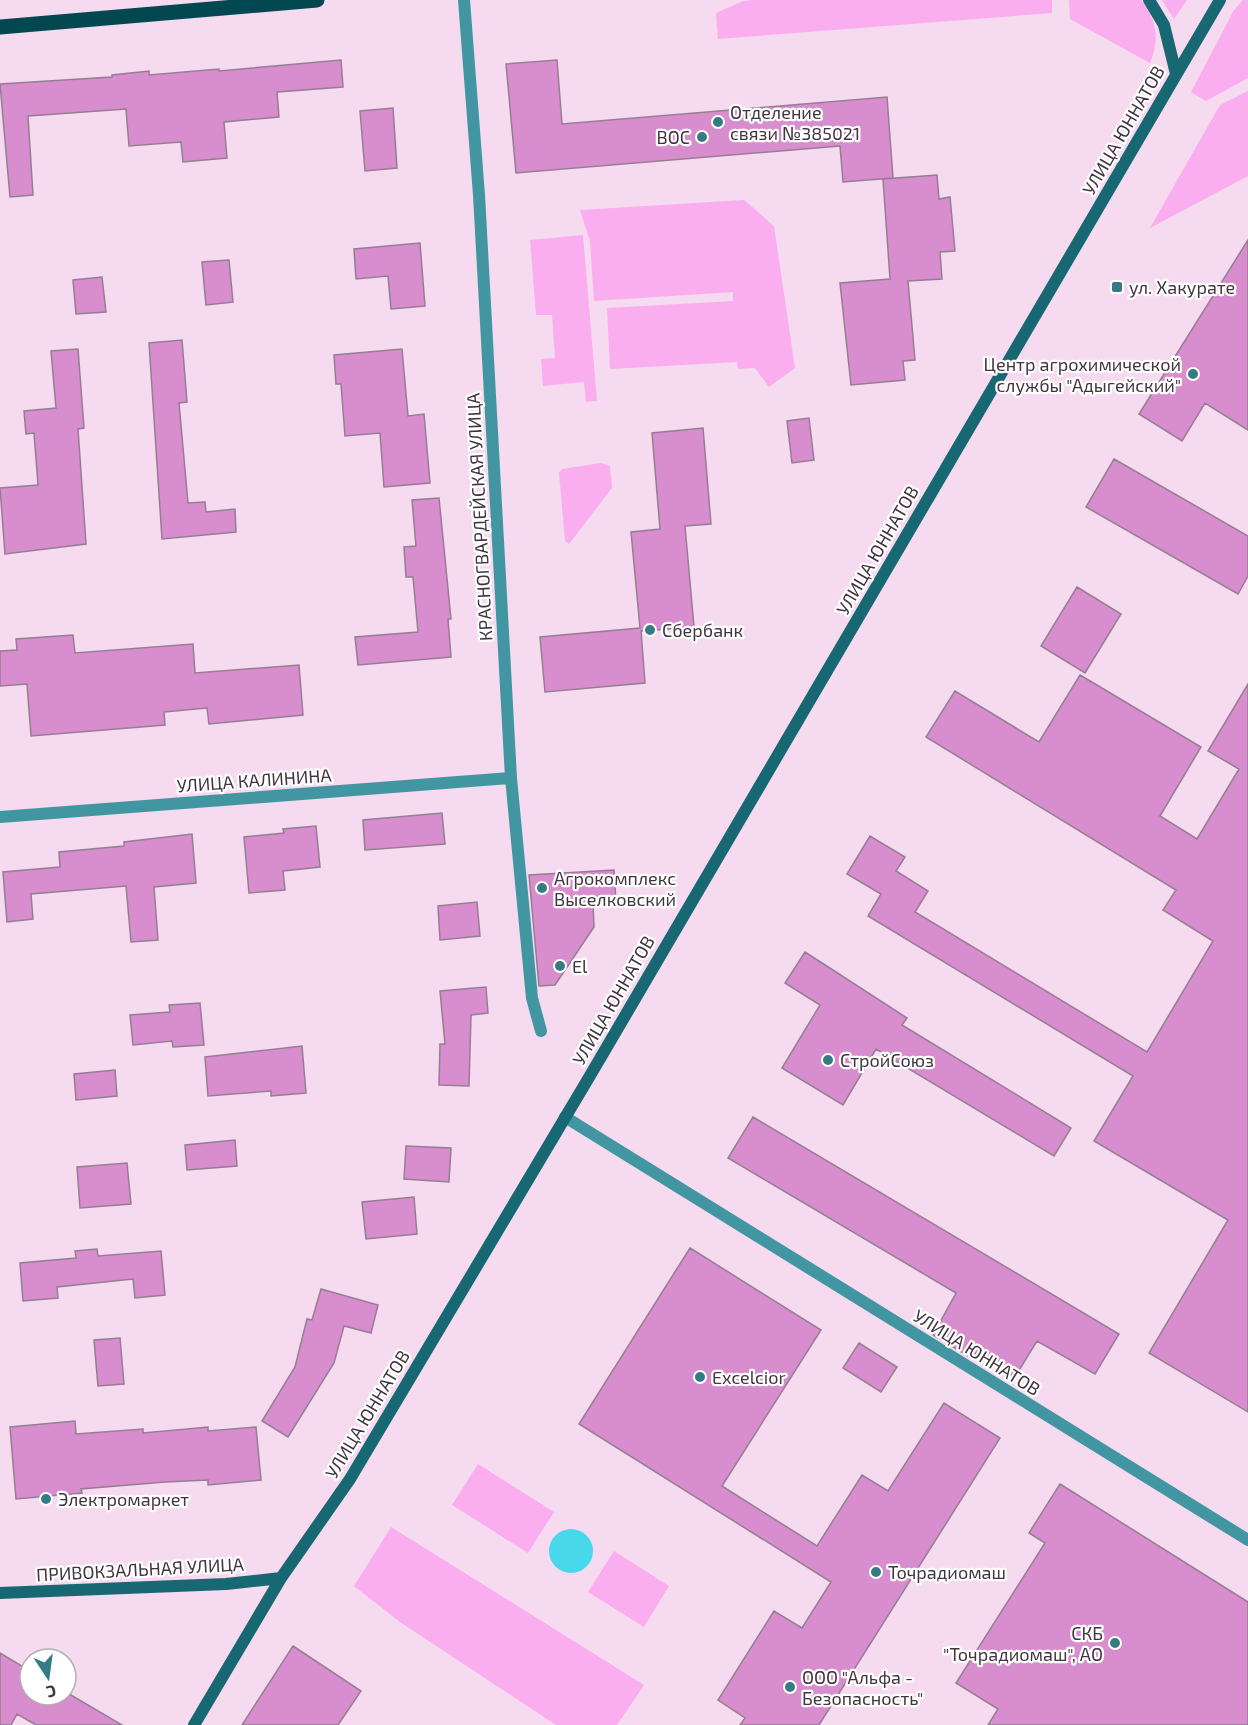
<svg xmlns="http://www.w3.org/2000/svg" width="1248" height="1725" font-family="'Exo 2',sans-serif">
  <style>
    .green { fill: #faaeef }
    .water { fill: #47d8ec }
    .building { fill: #d88dce; stroke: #967e92; stroke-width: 1.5 }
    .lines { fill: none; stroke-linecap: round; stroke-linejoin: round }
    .street { stroke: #4296a2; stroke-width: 12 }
    .secondary { stroke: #186873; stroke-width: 12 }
    .primary { stroke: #034850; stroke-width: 15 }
    .poi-dot { fill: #347b85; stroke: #fff; stroke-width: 2 }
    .labels { text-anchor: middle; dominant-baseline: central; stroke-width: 4.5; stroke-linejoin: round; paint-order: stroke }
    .poi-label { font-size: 18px; fill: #41363f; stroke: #fff; text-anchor: start }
    .street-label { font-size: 18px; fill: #41363f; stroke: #fff }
  </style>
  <rect width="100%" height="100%" fill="#f5daf0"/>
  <path class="green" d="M 753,0 L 1052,0 L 1052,13 L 718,39 L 716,13 L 743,1 Z
    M 1069,0 L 1141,0 C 1157,21 1160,39 1150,63 L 1070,19 Z
    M 1162,0 L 1187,0 L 1174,19 Z
    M 1243,0 L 1248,0 L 1248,78 L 1206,101 L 1191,92 L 1234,10 Z
    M 1248,91 L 1248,176 L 1150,228 L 1220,105 Z
    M 744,200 L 774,226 L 795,368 L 769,387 L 755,368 L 738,369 L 737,362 L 610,369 L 607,308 L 733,301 L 733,292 L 594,301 L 590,241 L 580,210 Z
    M 583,235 L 597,401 L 586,402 L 584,382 L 543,386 L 541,359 L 555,358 L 552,315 L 536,315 L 530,240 Z
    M 601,463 L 610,466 L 612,488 L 569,544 L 565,541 L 559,473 L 562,469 Z
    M 478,1464 L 554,1512 L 528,1553 L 452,1505 Z
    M 391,1527 L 644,1685 L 617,1725 L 556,1725 L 400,1622 L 354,1586 Z
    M 614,1551 L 669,1586 L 644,1627 L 588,1592 Z"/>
  <path class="water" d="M549 1551a22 22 0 1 1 44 0a22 22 0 1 1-44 0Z"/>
  <path class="building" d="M 341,60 L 343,87 L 277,92 L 279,117 L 224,122 L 227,158 L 183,162 L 181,142 L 129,146 L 126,109 L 28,116 L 33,195 L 10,197 L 0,84 L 112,77 L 112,75 L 149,71 L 149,75 L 219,69 L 219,71 Z
    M 557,60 L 562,124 L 887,97 L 893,178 L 843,182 L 840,146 L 516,173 L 506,64 Z
    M 393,108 L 397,168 L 365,171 L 360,111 Z
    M 937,175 L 939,199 L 950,197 L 955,251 L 940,252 L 942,279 L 908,281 L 915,360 L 903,361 L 905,380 L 851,385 L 840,283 L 890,279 L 883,179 Z
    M 1248,240 L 1248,430 L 1205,403 L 1182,441 L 1139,414 Z
    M 420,243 L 425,306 L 391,309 L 388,276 L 356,279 L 354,249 Z
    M 229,260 L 233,302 L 206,305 L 202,262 Z
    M 102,277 L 106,312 L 76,314 L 73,280 Z
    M 182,340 L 187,402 L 179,403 L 188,503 L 205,502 L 206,512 L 235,509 L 236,532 L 162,539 L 149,343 Z
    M 78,349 L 84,428 L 78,429 L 86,544 L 5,554 L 0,488 L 38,485 L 34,433 L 26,434 L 24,411 L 56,408 L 51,351 Z
    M 402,349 L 408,416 L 424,414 L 430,483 L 384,487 L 380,433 L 345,436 L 341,384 L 336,384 L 334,355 Z
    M 809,418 L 814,460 L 792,463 L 787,421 Z
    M 703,428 L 711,524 L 685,526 L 694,627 L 641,631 L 645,683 L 545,692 L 540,637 L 640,628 L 631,532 L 660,529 L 652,433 Z
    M 1114,459 L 1248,536 L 1248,576 L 1238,594 L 1086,507 Z
    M 439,498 L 451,619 L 448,619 L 451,657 L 358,665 L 355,637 L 418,632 L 413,577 L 406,577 L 404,547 L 416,546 L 412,500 Z
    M 1077,587 L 1121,614 L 1085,673 L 1041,646 Z
    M 73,635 L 75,653 L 193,644 L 195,673 L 299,665 L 303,715 L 209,724 L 207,708 L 164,712 L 165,725 L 31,736 L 27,684 L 0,686 L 0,651 L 17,650 L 16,639 Z
    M 1080,675 L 1201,747 L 1160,816 L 1197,839 L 1239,769 L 1208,751 L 1248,684 L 1248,1412 L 1149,1353 L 1228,1220 L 1094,1141 L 1133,1076 L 868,916 L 881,894 L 847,874 L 870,836 L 905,857 L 896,871 L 928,891 L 915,912 L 1147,1052 L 1213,941 L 1163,910 L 1176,890 L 926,737 L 955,691 L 1039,742 Z
    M 442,813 L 445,844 L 365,850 L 363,820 Z
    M 316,826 L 320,867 L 283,871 L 285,890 L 249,893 L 244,837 L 284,833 L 283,829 Z
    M 192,834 L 196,883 L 154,887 L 158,940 L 131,942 L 126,886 L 31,894 L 33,919 L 7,922 L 3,872 L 60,867 L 59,852 L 124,846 L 124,842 Z
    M 614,870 L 616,901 L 593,903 L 594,927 L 555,985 L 539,986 L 529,875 Z
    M 477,902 L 480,936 L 440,940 L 438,906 Z
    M 805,952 L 907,1018 L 902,1025 L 1071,1128 L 1054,1156 L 876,1049 L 843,1105 L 782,1068 L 820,1005 L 785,983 Z
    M 486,987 L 488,1013 L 471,1015 L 469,1086 L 439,1085 L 440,1044 L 445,1044 L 440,991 Z
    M 200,1003 L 204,1045 L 173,1047 L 172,1041 L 133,1045 L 130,1015 L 170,1012 L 169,1005 Z
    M 302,1046 L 306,1093 L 271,1096 L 271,1091 L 208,1096 L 205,1057 Z
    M 115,1070 L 117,1096 L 76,1100 L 74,1074 Z
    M 753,1117 L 1119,1334 L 1095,1374 L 1037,1341 L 1015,1377 L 976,1353 L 973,1359 L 933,1335 L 956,1293 L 728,1158 Z
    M 235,1140 L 237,1166 L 187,1170 L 185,1145 Z
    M 406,1146 L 451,1148 L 449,1182 L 404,1179 Z
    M 127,1163 L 131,1204 L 80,1208 L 77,1167 Z
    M 414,1197 L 417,1234 L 366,1239 L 362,1202 Z
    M 690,1248 L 821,1330 L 722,1486 L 817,1546 L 862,1475 L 888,1491 L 944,1403 L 1000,1438 L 819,1725 L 740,1725 L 745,1718 L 718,1700 L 774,1611 L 802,1628 L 831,1582 L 579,1424 Z
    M 97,1249 L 98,1256 L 161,1251 L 165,1295 L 135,1298 L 133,1279 L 57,1287 L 58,1298 L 23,1301 L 20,1263 L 76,1258 L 75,1251 Z
    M 321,1289 L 378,1305 L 371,1333 L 344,1326 L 334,1363 L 288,1437 L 262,1421 L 295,1367 L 307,1319 L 312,1320 Z
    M 120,1338 L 124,1384 L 98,1386 L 94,1340 Z
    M 859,1343 L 897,1367 L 881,1392 L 843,1368 Z
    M 75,1421 L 76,1434 L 143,1429 L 143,1433 L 208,1427 L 208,1431 L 256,1427 L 261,1480 L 208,1485 L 208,1480 L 165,1482 L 81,1489 L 82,1493 L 16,1499 L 10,1427 Z
    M 1060,1484 L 1248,1602 L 1248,1725 L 988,1725 L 998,1709 L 956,1683 L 1045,1543 L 1029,1533 Z
    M 293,1646 L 361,1691 L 338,1725 L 242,1725 Z
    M 0,1653 L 30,1671 L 30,1695 L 66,1695 L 66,1692 L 122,1725 L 36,1725 L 17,1714 L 11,1725 L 0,1725 Z"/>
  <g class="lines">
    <path class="street" d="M 464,0 L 479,195 L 511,778 L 532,998 L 541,1031
      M 0,817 L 511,778
      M 565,1117 L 1248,1540"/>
    <path class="secondary" d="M 1149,0 L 1164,25 L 1176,74
      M 0,1593 L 226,1584 L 281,1578
      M 194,1725 L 281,1578 L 350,1479 L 591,1074 L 1220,0"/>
    <path class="primary" d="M 0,27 L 317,0"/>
  </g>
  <g class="poi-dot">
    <circle cx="718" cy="122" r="6"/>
    <circle cx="702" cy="137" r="6"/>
    <rect x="1111" y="281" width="12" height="12" rx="3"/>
    <circle cx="1193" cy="374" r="6"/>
    <circle cx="650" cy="630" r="6"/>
    <circle cx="542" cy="888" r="6"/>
    <circle cx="560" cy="966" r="6"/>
    <circle cx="828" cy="1060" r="6"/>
    <circle cx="700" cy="1377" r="6"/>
    <circle cx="46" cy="1499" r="6"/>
    <circle cx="876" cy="1572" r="6"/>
    <circle cx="1115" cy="1643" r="6"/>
    <circle cx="790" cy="1687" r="6"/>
  </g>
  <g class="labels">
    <g class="poi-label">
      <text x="730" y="112">Отделение<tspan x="730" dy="21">связи №385021</tspan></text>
      <text x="690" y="137" text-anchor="end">ВОС</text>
      <text x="1129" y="287">ул. Хакурате</text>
      <text x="1181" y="364" text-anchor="end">Центр агрохимической<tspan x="1181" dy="21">службы "Адыгейский"</tspan></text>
      <text x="662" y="630">Сбербанк</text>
      <text x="554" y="878">Агрокомплекс<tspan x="554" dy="21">Выселковский</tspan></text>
      <text x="572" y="966">El</text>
      <text x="840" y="1060">СтройСоюз</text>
      <text x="712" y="1377">Excelcior</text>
      <text x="58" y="1499">Электромаркет</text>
      <text x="888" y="1572">Точрадиомаш</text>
      <text x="1103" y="1633" text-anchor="end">СКБ<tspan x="1103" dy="21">"Точрадиомаш", АО</tspan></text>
      <text x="802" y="1677">ООО "Альфа -<tspan x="802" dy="21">Безопасность"</tspan></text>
    </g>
    <g class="street-label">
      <text transform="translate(1123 130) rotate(-60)">УЛИЦА ЮННАТОВ</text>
      <text transform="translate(479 517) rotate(-93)">КРАСНОГВАРДЕЙСКАЯ УЛИЦА</text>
      <text transform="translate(877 550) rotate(-60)">УЛИЦА ЮННАТОВ</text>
      <text transform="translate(254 780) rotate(-4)">УЛИЦА КАЛИНИНА</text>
      <text transform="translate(613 1000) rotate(-60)">УЛИЦА ЮННАТОВ</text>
      <text transform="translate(977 1352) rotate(32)">УЛИЦА ЮННАТОВ</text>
      <text transform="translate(367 1414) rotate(-59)">УЛИЦА ЮННАТОВ</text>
      <text transform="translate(140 1569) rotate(-3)">ПРИВОКЗАЛЬНАЯ УЛИЦА</text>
    </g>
  </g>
  <g transform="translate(48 1677) rotate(167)"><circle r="28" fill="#ffffff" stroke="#b3afb2" stroke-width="1.5"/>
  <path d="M0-4.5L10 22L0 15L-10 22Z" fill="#347b85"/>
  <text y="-9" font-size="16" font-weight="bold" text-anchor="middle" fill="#41363f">С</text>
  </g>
</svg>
